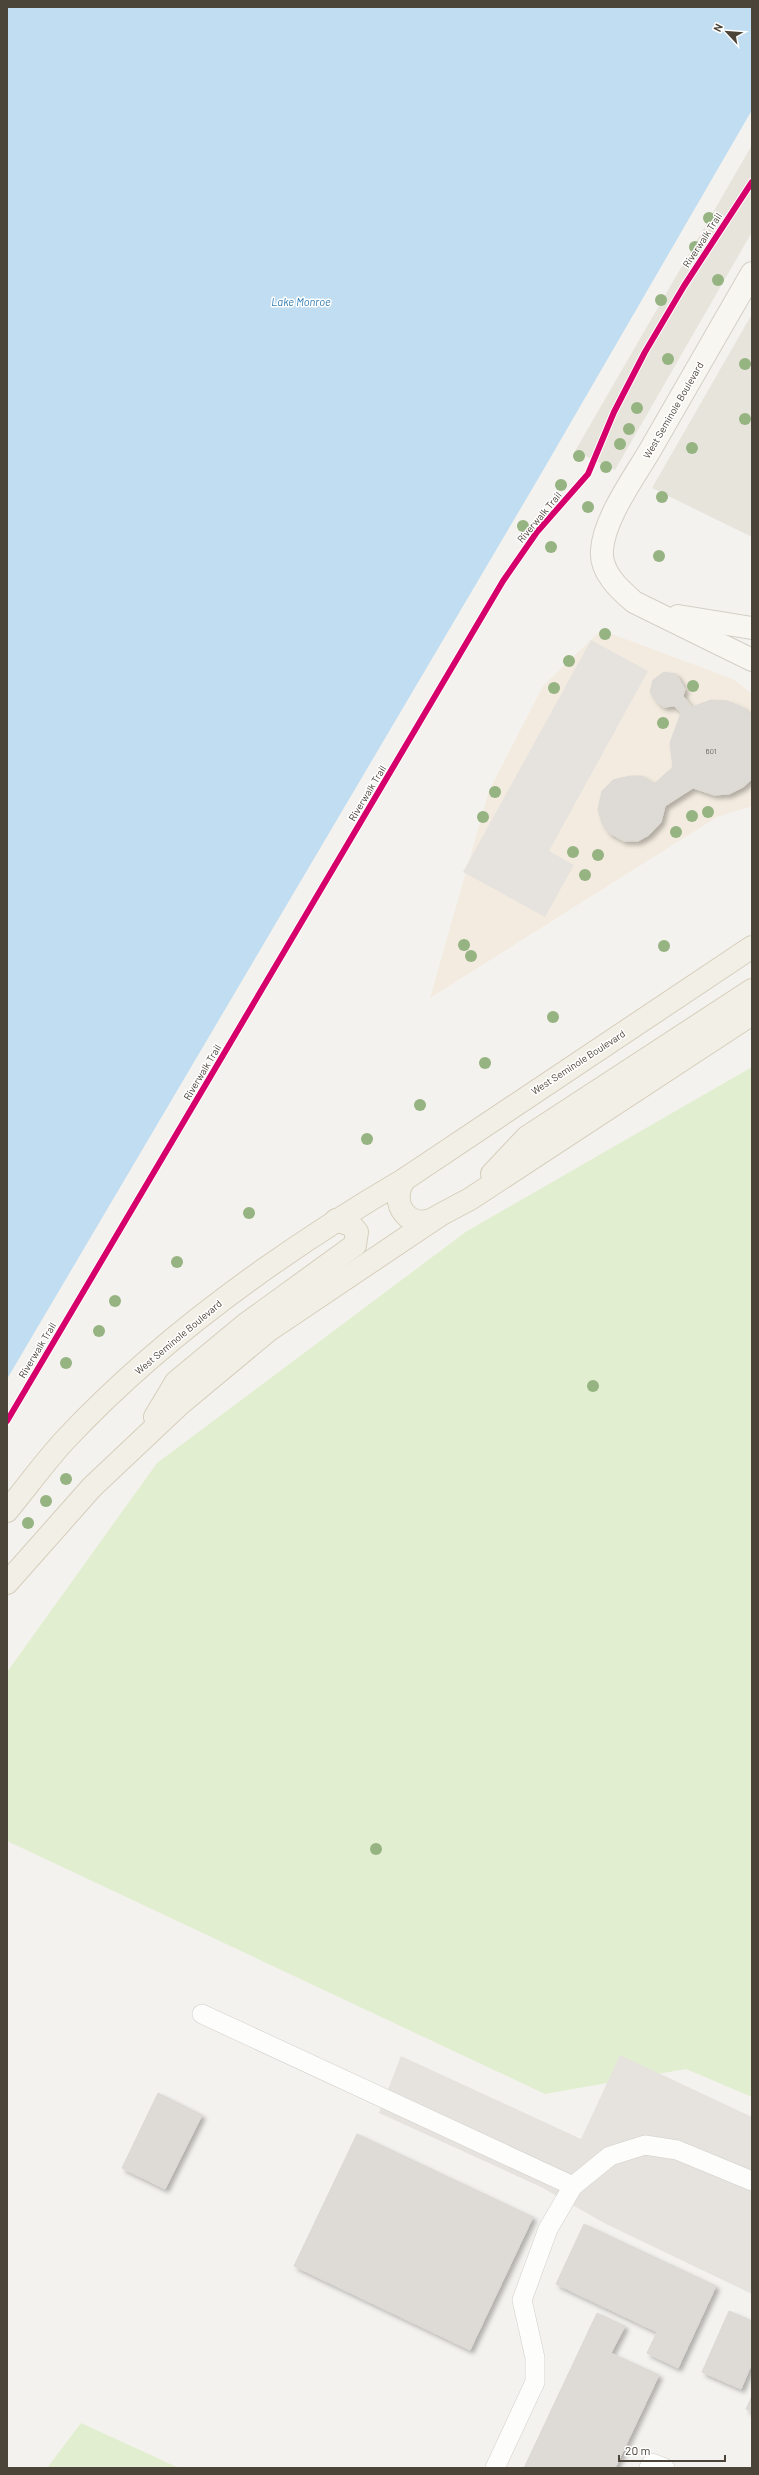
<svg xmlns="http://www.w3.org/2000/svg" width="759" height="2475" font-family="Barlow,sans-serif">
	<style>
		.residential { fill: #e7e4dc }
		.commercial { fill: #f3ebdf }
		.green { fill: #e1eecf }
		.parking { fill: #e6e3df }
		.water { fill: #c0ddf1 }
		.building { fill: #dedbd6; stroke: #dcd9d4; filter: url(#shadow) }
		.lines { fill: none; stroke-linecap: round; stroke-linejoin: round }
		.service-casing { stroke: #d2d0cb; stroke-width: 20 }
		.secondary-casing { stroke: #d3cfc5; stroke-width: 24 }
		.primary-casing { stroke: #d6cebb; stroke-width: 24 }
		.service { stroke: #fdfdfc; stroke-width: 19 }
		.secondary { stroke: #f7f6f1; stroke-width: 22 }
		.primary { stroke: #f2efe6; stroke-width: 22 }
		.cycleway-casing { stroke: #fff; stroke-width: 8 }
		.cycleway { stroke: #d6006c; stroke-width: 6 }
		.tree { fill: #96b382 }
		.labels { text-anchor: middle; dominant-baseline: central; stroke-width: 3; stroke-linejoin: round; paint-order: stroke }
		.number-label { font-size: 8px; fill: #706a61 }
		.street-label { font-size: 10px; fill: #4b4439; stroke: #fff }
		.water-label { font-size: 11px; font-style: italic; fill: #2e7ab2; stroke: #fff }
	</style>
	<defs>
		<filter id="shadow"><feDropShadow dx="3.5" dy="3.5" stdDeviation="2" flood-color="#0004"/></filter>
	</defs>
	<rect width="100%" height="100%" fill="#f4f2ee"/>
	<g class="residential">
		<path d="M752,145V232L615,470L575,451Z"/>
		<path d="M752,314V537L652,488Z"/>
	</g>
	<path class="commercial" d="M601,630L733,679L752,694V806L717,817L430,998L489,791L543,686Z"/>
	<g class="green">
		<path d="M752,1067V2097L686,2069L545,2094L7,1841V1672L157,1463L467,1231Z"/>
		<path d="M81,2423L179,2468H47Z"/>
	</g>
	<g class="parking">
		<path d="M591,640L648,671L549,851L574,865L545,917L463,872Z"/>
		<path d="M620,2055L752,2117V2294L604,2223L541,2187L379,2113L401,2056L581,2139Z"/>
	</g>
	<path class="water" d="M7,7H752V110L538,479L7,1379Z"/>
	<g class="building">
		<path d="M664,672L676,674L685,689L683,696L692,707L711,700L727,701L742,707L752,716V779L743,787L729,794L714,795L693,788L665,806L661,822L649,835L638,841H624L609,833L602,823L598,809L602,791L613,780L630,776H642L654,784L673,767L670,743L681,713L674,706L664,707L658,703L650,692L653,680Z"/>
		<path d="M158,2093L202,2115L165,2189L122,2168Z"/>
		<path d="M357,2134L533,2217L470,2350L294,2266Z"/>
		<path d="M584,2224L716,2286L678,2368L647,2353L657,2332L556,2284Z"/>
		<path d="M729,2311L752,2321V2363L741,2389L702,2372Z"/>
		<path d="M597,2313L625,2326L611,2353L659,2375L615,2468H524Z"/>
		<path d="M752,2396V2412L746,2409Z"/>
	</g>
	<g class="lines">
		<g class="service-casing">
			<g id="service">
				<path d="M202,2014L573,2186"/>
				<path d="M495,2468L535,2382V2358L522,2300L548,2229L573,2186L610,2156L645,2145L677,2150L752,2181"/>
				<path d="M649,2468L652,2463L665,2468"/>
			</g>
		</g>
		<g class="secondary-casing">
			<g id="secondary">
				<path d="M752,273C718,333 683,392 649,452C633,479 604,519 602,550C600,572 619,589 634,602L752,660"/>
				<path d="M678,616L752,628"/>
			</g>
		</g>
		<g class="primary-casing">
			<g id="primary">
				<path d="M492,1174L527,1137L752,990"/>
				<path d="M405,1179C387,1203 410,1233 437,1217"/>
				<path d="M155,1417L176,1382L246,1324L355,1245L357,1232L351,1225L336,1220"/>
				<path d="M7,1511C26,1488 44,1463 64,1441C162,1336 282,1251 405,1179L752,947"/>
				<path d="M7,1583L92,1487L180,1404L269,1330L440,1215L470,1199L752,1014"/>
			</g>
		</g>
		<use href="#service" class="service"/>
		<use href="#secondary" class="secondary"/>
		<use href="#primary" class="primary"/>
		<g class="cycleway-casing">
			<path id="cycleway" d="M7,1421L503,581L537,532L588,474L614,412L645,352L684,286L752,182"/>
		</g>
		<use href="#cycleway" class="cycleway"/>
	</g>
	<g class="tree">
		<circle cx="709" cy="218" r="6"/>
		<circle cx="695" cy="247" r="6"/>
		<circle cx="718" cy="280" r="6"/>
		<circle cx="661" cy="300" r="6"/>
		<circle cx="668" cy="359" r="6"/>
		<circle cx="745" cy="364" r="6"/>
		<circle cx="637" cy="408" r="6"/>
		<circle cx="745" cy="419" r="6"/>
		<circle cx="629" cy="429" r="6"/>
		<circle cx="620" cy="444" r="6"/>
		<circle cx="692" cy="448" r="6"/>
		<circle cx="579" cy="456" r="6"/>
		<circle cx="606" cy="467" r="6"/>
		<circle cx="561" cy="485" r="6"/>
		<circle cx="662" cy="497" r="6"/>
		<circle cx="588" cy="507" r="6"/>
		<circle cx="523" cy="526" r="6"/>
		<circle cx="551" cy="547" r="6"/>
		<circle cx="659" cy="556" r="6"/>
		<circle cx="605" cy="634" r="6"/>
		<circle cx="569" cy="661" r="6"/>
		<circle cx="693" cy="686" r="6"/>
		<circle cx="554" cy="688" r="6"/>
		<circle cx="663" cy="723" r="6"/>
		<circle cx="495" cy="792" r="6"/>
		<circle cx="708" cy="812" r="6"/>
		<circle cx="692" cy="816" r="6"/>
		<circle cx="483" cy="817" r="6"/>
		<circle cx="676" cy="832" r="6"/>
		<circle cx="573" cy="852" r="6"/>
		<circle cx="598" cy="855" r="6"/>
		<circle cx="585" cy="875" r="6"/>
		<circle cx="464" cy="945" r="6"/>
		<circle cx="664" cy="946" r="6"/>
		<circle cx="471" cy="956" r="6"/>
		<circle cx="553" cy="1017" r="6"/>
		<circle cx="485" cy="1063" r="6"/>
		<circle cx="420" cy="1105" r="6"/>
		<circle cx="367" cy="1139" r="6"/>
		<circle cx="249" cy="1213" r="6"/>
		<circle cx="177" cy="1262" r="6"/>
		<circle cx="115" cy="1301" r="6"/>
		<circle cx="99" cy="1331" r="6"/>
		<circle cx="66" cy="1363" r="6"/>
		<circle cx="593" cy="1386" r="6"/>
		<circle cx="66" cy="1479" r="6"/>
		<circle cx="46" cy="1501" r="6"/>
		<circle cx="28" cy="1523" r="6"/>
		<circle cx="376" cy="1849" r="6"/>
	</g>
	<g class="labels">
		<g class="number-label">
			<text x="711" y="751">601</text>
		</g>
		<g class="street-label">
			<text transform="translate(702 240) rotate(-57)">Riverwalk Trail</text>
			<text transform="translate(673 410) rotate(-60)">West Seminole Boulevard</text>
			<text transform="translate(539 517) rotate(-50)">Riverwalk Trail</text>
			<text transform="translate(367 793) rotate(-59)">Riverwalk Trail</text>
			<text transform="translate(578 1062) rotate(-33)">West Seminole Boulevard</text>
			<text transform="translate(202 1072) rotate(-59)">Riverwalk Trail</text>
			<text transform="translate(178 1337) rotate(-40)">West Seminole Boulevard</text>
			<text transform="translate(37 1350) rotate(-59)">Riverwalk Trail</text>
		</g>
		<g class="water-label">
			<text x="301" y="301">Lake Monroe</text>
		</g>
	</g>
	<rect width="759" height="2475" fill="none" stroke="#4b4439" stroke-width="16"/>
	<g transform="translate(727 32) rotate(296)" stroke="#ffffff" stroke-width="3" paint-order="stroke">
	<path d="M0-3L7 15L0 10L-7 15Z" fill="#4b4439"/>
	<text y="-6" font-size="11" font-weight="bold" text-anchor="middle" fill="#4b4439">N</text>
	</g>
	<path d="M619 2455v6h106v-6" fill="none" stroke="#4b4439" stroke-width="2"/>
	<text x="625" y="2455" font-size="12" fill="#4b4439" stroke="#ffffff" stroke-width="3" paint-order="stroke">20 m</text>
</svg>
